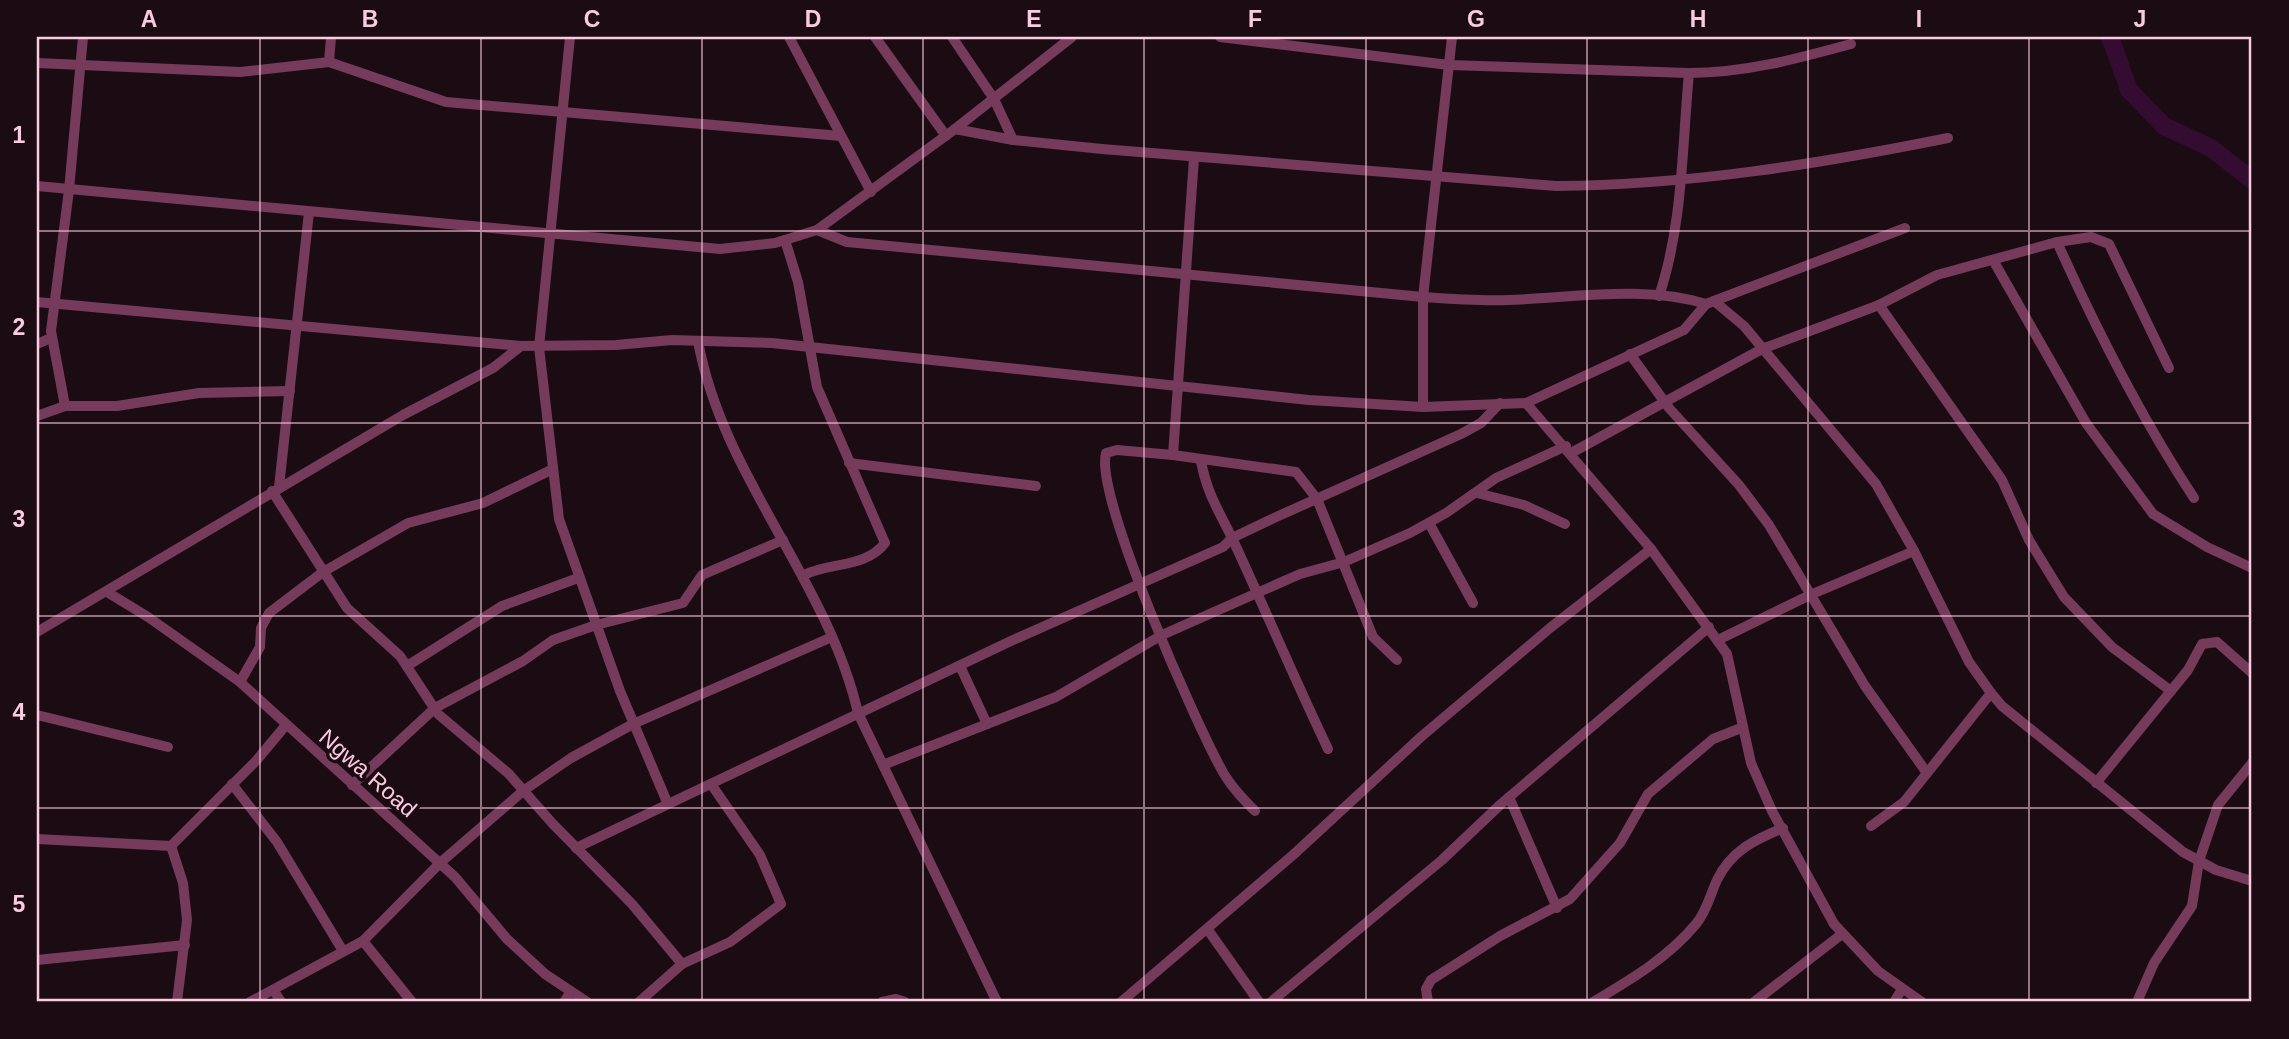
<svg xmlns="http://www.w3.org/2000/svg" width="2289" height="1039" font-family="Helvetica,sans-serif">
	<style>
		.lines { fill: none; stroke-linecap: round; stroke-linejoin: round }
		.river { stroke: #340b31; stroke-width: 18 }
		.minor { stroke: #763a5a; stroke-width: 10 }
		.grid { fill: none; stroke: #fbc9e0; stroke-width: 2; stroke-opacity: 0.55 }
		.labels { text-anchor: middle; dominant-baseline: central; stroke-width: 7; stroke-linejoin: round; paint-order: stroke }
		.street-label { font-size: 23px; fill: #fbc9e0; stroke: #1a0c12 }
		.neatline { fill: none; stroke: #fbc9e0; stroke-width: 2.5 }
		.grid-label { font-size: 23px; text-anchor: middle; font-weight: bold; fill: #fbc9e0 }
	</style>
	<rect width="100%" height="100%" fill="#1a0c12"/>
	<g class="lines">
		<path class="river" d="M2110,37L2129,90L2164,126L2211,148L2252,180"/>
		<g class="minor">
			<path d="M570,37L539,347L559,519L620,691L667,802"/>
			<path d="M789,37L871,192"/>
			<path d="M875,37L946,136"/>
			<path d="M952,37L994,99L1013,140"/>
			<path d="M1220,37L1449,65L1689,73C1745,73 1796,59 1851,44"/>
			<path d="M329,62L331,37"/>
			<path d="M37,63L240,72L329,62L446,102L841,136"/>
			<path d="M955,129L1013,140L1102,149L1556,186C1689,185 1818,164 1948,138"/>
			<path d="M37,186L720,249L775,243L817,230L955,129L1072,37"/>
			<path d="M817,230L847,242L1423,297C1451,299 1480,301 1508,300C1573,298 1643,285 1706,304L1905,228"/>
			<path d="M785,240L798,282L817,387L885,543C866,568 830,562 804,575"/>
			<path d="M2057,242C2097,331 2140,416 2194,498"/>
			<path d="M1993,260L2086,423L2153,514L2207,547L2252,568"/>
			<path d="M1659,296C1683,225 1682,147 1689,73"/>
			<path d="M1714,301L1744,326L1876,484L1914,551L1969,662L1991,693L2002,706L2183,852L2216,870L2252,881"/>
			<path d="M37,302L521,346L616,345L672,340L772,343L1309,400L1423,407L1526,403L1684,330L1706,304"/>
			<path d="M1879,305L2002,480L2029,540L2064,597L2112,647L2171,691"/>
			<path d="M698,341C722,476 827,579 858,713L997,1002"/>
			<path d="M37,344L51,338"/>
			<path d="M1630,354L1669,408L1739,485L1769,525L1865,686L1927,773"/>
			<path d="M1526,403L1651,549L1727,654L1751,763L1772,811L1834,924L1878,971L1922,1002"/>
			<path d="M65,406L51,331L69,190L83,37"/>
			<path d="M1423,407V297L1452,37"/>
			<path d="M37,416L65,406H117L199,393L290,391"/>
			<path d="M1571,453L1762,349L1879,305L1937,275L2057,242L2091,237L2109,244L2169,368"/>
			<path d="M1173,455L1194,158"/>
			<path d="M1201,461C1207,494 1219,511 1233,540C1265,609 1295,680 1328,749"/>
			<path d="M849,463L1036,486"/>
			<path d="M279,487L309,212"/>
			<path d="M272,491L347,608L400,656L438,714L509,774L552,823L632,904L682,964"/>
			<path d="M1477,493L1524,505L1565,524"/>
			<path d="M1429,523L1473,603"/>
			<path d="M107,592L148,617L240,682L455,877L507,939L545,974L587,1002"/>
			<path d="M37,632L403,415L493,368L521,346"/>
			<path d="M1718,640L1810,595L1914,551"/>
			<path d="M407,666L502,606L578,578"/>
			<path d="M960,666L987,724"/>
			<path d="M240,682L260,647L261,628L269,613L323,572L408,523L483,503L553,469"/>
			<path d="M37,715L168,747"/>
			<path d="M883,765L1056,697L1162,635L1300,574L1344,562L1410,533L1446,513L1496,478L1566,446"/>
			<path d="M2096,783L2188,670L2202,644L2217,642L2252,673"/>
			<path d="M232,784L277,842L343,951"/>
			<path d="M352,785L435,708L523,661L553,640L596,625L683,603L702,575L783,540"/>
			<path d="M1509,797L1557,908"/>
			<path d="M1255,811C1244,800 1233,789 1224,774C1198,729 1094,496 1106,453L1117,450L1173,455L1296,472L1317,499L1373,637L1397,660"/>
			<path d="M1871,826L1904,802L1991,693"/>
			<path d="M37,839L171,846L256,761L286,725"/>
			<path d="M171,846L183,883L187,920L177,1002"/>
			<path d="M576,848L1013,640L1223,547L1232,538L1274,518L1461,434L1481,423L1500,403"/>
			<path d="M1208,930L1259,1002"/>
			<path d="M363,941L412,1002"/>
			<path d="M37,960L185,945"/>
			<path d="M274,991L281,1002"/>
			<path d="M250,1002L363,941L440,863L523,791L571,758L633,724L832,637"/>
			<path d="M564,1002L570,993"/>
			<path d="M639,1002L682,964L730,942L781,904L760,855L711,784"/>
			<path d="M882,1002L896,999L905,1002"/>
			<path d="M1121,1002L1293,855L1422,736L1550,628L1651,549"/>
			<path d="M1271,1002L1442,860L1501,804L1709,627"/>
			<path d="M1428,1002L1426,989L1431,980L1500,936L1570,899L1620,843L1648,794L1713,739L1741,728"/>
			<path d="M1593,1002C1630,980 1669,957 1696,924C1707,911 1710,895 1717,880C1731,851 1754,840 1783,828"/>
			<path d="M1754,1002L1842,934"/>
			<path d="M1894,1002L1902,989"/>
			<path d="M2137,1002L2154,963L2192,906L2199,861L2218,805L2252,763"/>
		</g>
	</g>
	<path class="grid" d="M260,37V1002M481,37V1002M702,37V1002M923,37V1002M1144,37V1002M1366,37V1002M1587,37V1002M1808,37V1002M2029,37V1002M37,231H2252M37,423H2252M37,616H2252M37,808H2252"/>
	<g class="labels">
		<g class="street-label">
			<text transform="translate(368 773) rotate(41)">Ngwa Road</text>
		</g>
	</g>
	<rect width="2289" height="1039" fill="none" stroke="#1a0c12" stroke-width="77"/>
	<rect x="38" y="38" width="2212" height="962" class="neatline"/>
	<g class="grid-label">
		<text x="149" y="27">A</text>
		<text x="370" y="27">B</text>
		<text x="592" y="27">C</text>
		<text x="813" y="27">D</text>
		<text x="1034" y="27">E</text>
		<text x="1255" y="27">F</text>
		<text x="1476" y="27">G</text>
		<text x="1698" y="27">H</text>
		<text x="1919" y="27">I</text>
		<text x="2140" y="27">J</text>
		<text x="19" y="143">1</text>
		<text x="19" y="335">2</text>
		<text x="19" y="527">3</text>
		<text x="19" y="720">4</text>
		<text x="19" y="912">5</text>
	</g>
</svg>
